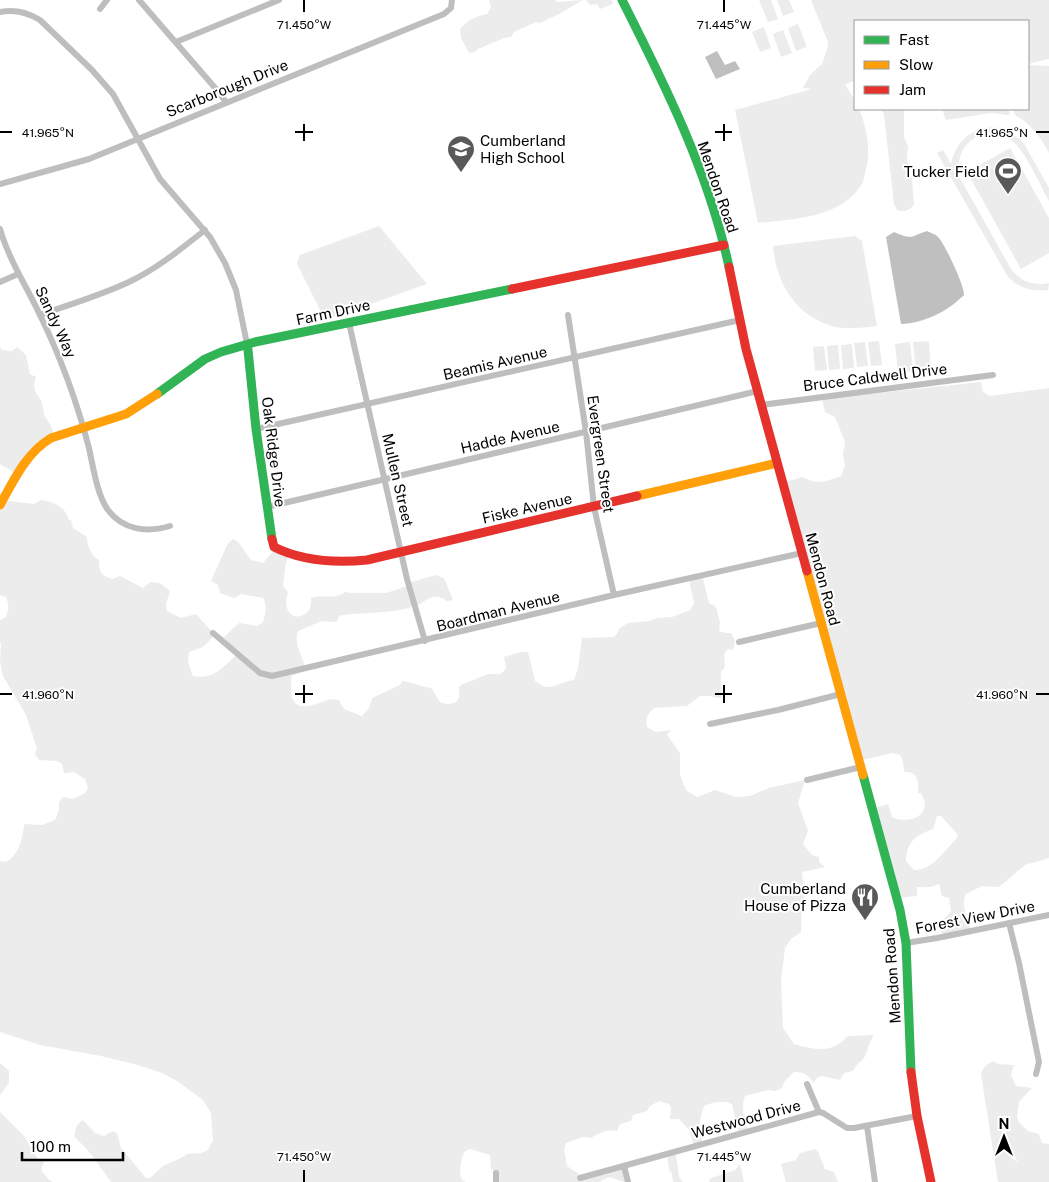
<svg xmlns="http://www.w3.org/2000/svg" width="1049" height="1182" font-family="'Public Sans',sans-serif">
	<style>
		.green { fill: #ececec; fill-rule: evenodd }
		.water { fill: #bfbfbf }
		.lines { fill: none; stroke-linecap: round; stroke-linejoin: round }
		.street { stroke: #bebebe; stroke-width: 6 }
		.fast { stroke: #30b455; stroke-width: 9 }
		.slow { stroke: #ff9f0a; stroke-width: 9 }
		.jam { stroke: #e5322d; stroke-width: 9 }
		.ticks { fill: none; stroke: #000; stroke-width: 2 }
		.labels { text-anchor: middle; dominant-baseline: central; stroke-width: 4; stroke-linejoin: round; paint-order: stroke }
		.street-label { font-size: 15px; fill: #000; stroke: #fff }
		.poi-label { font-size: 15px; fill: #000; stroke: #fff; text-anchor: end }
		.ticks-label { font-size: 12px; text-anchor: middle; fill: #000; stroke: #fff; stroke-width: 4; stroke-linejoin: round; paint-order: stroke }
	</style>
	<rect width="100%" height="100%" fill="#fff"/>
	<g class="green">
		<path d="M489,0H555L557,2L583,0L559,14L540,23L536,22L514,32L511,37L504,38L478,49L475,52L469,53L461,38L460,29C468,20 476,16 487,14L491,7Z"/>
		<path d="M586,0H611L613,4L600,9L597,4L590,5Z"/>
		<path d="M759,0H771L778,19L768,22Z"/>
		<path d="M777,0H789L794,12L783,16Z"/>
		<path d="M811,0H1049V59L1028,64V21H855V81L845,84L855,101V109H859C867,128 871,149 866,169C864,175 864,183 860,187C837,219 792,219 758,223L735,110L812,89L803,88L810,75L822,64L828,46V42Z"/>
		<path d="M798,24L807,47L796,51L788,28Z"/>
		<path d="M764,27L771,48L760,52L752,32Z"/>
		<path d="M783,30L792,53L781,57L773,34Z"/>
		<path d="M1028,65L1049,66V153C1045,143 1027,119 1017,117L1012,109H1028Z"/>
		<path d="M880,109H904V137L908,147L907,160L912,179L914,204C912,210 902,213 897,210L894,204L884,114Z"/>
		<path d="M942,109H1009L1010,114L1008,115L991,113L946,120Z"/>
		<path d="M996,127L1008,131L1023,142L1049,188V201C1040,185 1025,150 1012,141C984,120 951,146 960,178L1011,269C1021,282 1034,286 1049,283L1048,290C1032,292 1019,288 1008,277L937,153L943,150L951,164C956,141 972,127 996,127Z"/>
		<path d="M1010,148L1049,218V253L1021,269L967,172Z"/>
		<path d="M379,226L427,284L325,320L297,264L300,255Z"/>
		<path d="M855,236L862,241L877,326C866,327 854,329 842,328C800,322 776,286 773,246Z"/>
		<path d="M879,341L882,365L871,366L868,342Z"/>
		<path d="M929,341L931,370L916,371L913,342Z"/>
		<path d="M865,342L868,366L857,367L854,343Z"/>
		<path d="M910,342L913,371L898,373L895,344Z"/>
		<path d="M852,344L854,368L843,369L841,345Z"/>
		<path d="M838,345L840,369L829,370L827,346Z"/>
		<path d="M824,346L827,370L815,371L813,347Z"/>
		<path d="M0,347L2,350L12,351L17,347L26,355L30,374L36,377L34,384L35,391L42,402L44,415L51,426L55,438L42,445L17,474L0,464Z"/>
		<path d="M981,382L983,392L990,396L1049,388V858L1025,865L999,887L982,886L966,894C960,907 969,920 972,934L943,940L940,924L951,911L949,898L942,896L939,884L931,887H917V896L898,898L872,809L888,804L892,817C900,822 920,821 924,809C926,803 924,799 921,793H918C919,781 918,771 904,772L903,761L900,755L892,753L858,761L783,483L802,477C819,485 824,482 841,476L845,466L843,454L845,442L835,417L825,412L822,399ZM937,816H941L958,835L956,839C945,850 932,871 914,870L906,861C907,841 915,836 933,829Z"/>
		<path d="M0,500L34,504L41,500C53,502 65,506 69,520H71L73,528L87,537C87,545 91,556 99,560C99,572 101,576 113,579L120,576L143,588L150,582L160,583L170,591L166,604L167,611L181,618L196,614L215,635L203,647L189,652L188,662L193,676C213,680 223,668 236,655L222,639L239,623L257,626L263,622C265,614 268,607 263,598L241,594L234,598L220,593L218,585L211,581L228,543L233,539L238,542L251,560L263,563L274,550L288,555L285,569L283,586L288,592C287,597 285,603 287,608C292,624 314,616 311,598C323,593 335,601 345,592L351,593H386L407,586L408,583L436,575L444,578L453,600L447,601C431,590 427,603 412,607C390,614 366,612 343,615L339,616L337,621L331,622L322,621L298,631C293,643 303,657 306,670L291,676C292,682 290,691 292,697C296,713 317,704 327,700C331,699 335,699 339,700L344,709L362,716L369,708L372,698L400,685L402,681C412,682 421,687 431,688C434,691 437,699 440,702C442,703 446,704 448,704C460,704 460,696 459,687L461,685L488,674H500L504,671L506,667L504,657L521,652H528L535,681C552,694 556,682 574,680L578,668L582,638L613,637L616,635L620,628L628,623L650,621L657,618L672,617L690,610L694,603L689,580L703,578L709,603L716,607L720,623L719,631L725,633H731L735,641L733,650L728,649L724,654L725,667L721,672C720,682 722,689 721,698L709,696H700L687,706L654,708C648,714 645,718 647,727L656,732L671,730L667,735L680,753V775L686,790L697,797L715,790L736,797L750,796L769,788L805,780L798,803L808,831L803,844L812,855L819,857V862L825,867L802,872L805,902L802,903L801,932L791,939L785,948L781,981L783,1028L794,1044C816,1050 831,1054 848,1036L874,1035C869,1042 868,1051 864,1058C860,1063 856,1064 853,1071L844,1073L840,1080L821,1076L817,1078L813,1083C809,1075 804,1072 794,1072L784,1082L782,1088L775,1091L768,1090L745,1096C740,1107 745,1120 748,1132L739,1134L732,1104C723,1100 713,1102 704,1106C701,1114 699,1124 700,1132C701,1137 703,1139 702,1145L694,1147L689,1130L679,1119H670L671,1108L669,1104L659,1101L650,1106L647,1111L633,1115L631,1121L620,1124L617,1131C607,1129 599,1133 591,1138L583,1137L566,1143L564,1149L567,1166L583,1177L622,1167L627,1182C615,1182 613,1172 600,1182H495L496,1174L491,1168L490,1155L470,1149L464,1152C461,1162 458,1171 462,1180L466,1182H111L91,1154L74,1136L77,1125L83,1120L95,1133L104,1136L113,1131L117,1133L121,1148L146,1178H150L163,1166L183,1157L187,1154L201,1153L208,1150L213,1140L211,1113L203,1100L177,1081L162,1073L138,1065L101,1056L40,1045L0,1032V861L6,862C19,855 23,838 24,824L42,825L55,820L59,810V802L63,797L72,799L84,794L88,788L85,779L74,772L64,773L62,764L57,761L39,760L35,754L37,748L26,715L3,676L0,662L1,644L0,641V620L6,617C9,610 9,604 6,597L0,595Z"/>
		<path d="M994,1061L998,1064L1014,1065L1011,1075L1016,1086L1032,1088L1019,1102L1017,1117L1019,1122L1028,1131L1039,1134L1042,1143L1049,1144V1182H998L981,1074C983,1067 987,1064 994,1061Z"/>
		<path d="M0,1063L9,1071V1083L0,1095Z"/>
		<path d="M0,1112L23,1135L38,1159L44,1162L41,1170L49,1180L53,1182H0Z"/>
		<path d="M815,1149L818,1152L825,1169L834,1172L838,1182H786L781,1164L796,1160L800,1153Z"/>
		<path d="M672,1153L676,1155L679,1177L683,1182H673L672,1173L669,1170L667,1155Z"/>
		<path d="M740,1164L744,1182H709L711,1178L735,1170Z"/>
	</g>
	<g class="water">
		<path d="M717,51L725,65L735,61L740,69L716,79L705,57Z"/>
		<path d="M927,231C930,233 936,234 938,237C945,244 965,287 964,295C947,312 924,323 901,324L886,237L894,232C913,240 909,237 927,231Z"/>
	</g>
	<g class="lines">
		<g class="street">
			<path d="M139,0L216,89L226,102"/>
			<path d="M100,9L107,0"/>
			<path d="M0,12C15,9 27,12 40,20L92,70L113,94L160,179L210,237L225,263L236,290L247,344"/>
			<path d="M176,42L279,0"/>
			<path d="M0,184L89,159L444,14L451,8L452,0"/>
			<path d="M0,229C9,260 27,287 40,315C61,358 77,402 89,448C93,466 97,495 108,510C123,530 147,533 170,526"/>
			<path d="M0,282L18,274"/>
			<path d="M40,315C71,304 102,295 131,281C158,268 182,248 205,230"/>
			<path d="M568,315L586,432L594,507L614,595"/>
			<path d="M349,323L407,579L425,641"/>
			<path d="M761,405L993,375"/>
			<path d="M256,429L740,320"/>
			<path d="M267,507L758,391"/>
			<path d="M213,633L260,673L272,676L614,595L802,553"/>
			<path d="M739,642L821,623"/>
			<path d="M710,724L778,710L841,694"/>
			<path d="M807,780L861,767"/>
			<path d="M1009,923L1019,963L1039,1062L1036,1074"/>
			<path d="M906,943L937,938L1049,915"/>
			<path d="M807,1084L819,1112"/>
			<path d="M867,1126L875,1182"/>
			<path d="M624,1166L628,1182"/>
			<path d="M580,1178L819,1112L823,1113L847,1128H854L917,1116"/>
			<path d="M496,1182V1173"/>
		</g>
		<g class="fast">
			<path d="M622,0C665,85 709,173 729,267"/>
			<path d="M248,350L256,429L272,539"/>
			<path d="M157,394L205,359L221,352L255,342L512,289"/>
			<path d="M863,775L900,910L906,943L911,1072"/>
		</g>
		<g class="slow">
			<path d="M637,496L777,463"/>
			<path d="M0,505C14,480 26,453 51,438L126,414L157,394"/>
			<path d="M807,571L863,775"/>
		</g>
		<g class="jam">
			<path d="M729,267L746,349L807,571"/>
			<path d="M512,289L724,245"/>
			<path d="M272,539L274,547C302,561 336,563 367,560L637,496"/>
			<path d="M911,1072L917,1116L931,1182"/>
		</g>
	</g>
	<path class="ticks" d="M304,0V12M724,0V12M304,124V141M724,124V141M0,132H12M295,132H313M715,132H732M1036,132H1049M304,685V703M724,685V703M0,694H12M295,694H313M715,694H732M1036,694H1049M304,1170V1182M724,1170V1182"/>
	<defs>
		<g id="school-pin" transform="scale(1.4375)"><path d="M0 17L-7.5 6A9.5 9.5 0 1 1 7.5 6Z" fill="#595959" stroke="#fff"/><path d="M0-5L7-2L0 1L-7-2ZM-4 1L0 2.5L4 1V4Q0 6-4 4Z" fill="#fff"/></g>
		<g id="stadium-pin" transform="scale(1.4375)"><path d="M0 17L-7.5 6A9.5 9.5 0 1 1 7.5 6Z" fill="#595959" stroke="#fff"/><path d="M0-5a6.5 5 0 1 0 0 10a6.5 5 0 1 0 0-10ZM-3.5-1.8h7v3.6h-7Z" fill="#fff"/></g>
		<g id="restaurant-pin" transform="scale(1.4375)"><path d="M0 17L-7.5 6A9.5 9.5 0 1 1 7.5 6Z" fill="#595959" stroke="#fff"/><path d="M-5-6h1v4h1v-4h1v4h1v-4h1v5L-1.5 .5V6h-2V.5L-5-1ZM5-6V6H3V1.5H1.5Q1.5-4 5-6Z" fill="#fff"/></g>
	</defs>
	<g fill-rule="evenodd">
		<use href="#school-pin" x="461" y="149"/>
		<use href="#stadium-pin" x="1008" y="171"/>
		<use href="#restaurant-pin" x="865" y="897"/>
	</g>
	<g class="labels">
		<g class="street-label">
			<text transform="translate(227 88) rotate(-22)">Scarborough Drive</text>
			<text transform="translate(718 187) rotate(71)">Mendon Road</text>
			<text transform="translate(333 312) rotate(-12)">Farm Drive</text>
			<text transform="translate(56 322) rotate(65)">Sandy Way</text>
			<text transform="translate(495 363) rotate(-13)">Beamis Avenue</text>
			<text transform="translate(875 377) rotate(-7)">Bruce Caldwell Drive</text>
			<text transform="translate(510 437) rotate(-13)">Hadde Avenue</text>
			<text transform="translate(274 452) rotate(83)">Oak Ridge Drive</text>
			<text transform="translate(601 454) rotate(82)">Evergreen Street</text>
			<text transform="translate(398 480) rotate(77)">Mullen Street</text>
			<text transform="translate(527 508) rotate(-13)">Fiske Avenue</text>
			<text transform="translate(823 579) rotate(75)">Mendon Road</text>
			<text transform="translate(498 611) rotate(-14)">Boardman Avenue</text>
			<text transform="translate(975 917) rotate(-11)">Forest View Drive</text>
			<text transform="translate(892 976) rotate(-94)">Mendon Road</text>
			<text transform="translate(746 1119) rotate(-15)">Westwood Drive</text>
		</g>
		<g class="poi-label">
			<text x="480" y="140" text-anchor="start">Cumberland<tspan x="480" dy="17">High School</tspan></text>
			<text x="989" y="171">Tucker Field</text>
			<text x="846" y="888">Cumberland<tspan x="846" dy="17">House of Pizza</tspan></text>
		</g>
	</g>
	<g class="ticks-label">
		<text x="304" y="29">71.450°W</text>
		<text x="724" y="29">71.445°W</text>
		<text x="48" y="137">41.965°N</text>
		<text x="1002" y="137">41.965°N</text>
		<text x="48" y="699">41.960°N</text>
		<text x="1002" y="699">41.960°N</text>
		<text x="304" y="1161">71.450°W</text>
		<text x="724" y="1161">71.445°W</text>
	</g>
	<rect x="854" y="20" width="175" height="90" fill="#ffffff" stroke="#999999"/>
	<rect x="864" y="36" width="25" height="8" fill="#30b455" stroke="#999999"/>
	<text x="899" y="45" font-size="15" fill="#000000">Fast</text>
	<rect x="864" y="61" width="25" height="8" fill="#ff9f0a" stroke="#999999"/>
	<text x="899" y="70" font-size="15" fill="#000000">Slow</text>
	<rect x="864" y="86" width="25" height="8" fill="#e5322d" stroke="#999999"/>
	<text x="899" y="95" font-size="15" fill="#000000">Jam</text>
	<g transform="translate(1004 1137)" stroke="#ffffff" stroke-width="4" paint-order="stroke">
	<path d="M0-4L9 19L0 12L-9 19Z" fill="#000000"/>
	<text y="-8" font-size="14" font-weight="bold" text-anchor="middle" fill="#000000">N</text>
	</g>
	<path d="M22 1152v8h101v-8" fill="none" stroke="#000000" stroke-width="2.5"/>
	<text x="30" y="1152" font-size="15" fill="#000000" stroke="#ffffff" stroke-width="4" paint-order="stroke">100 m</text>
</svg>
